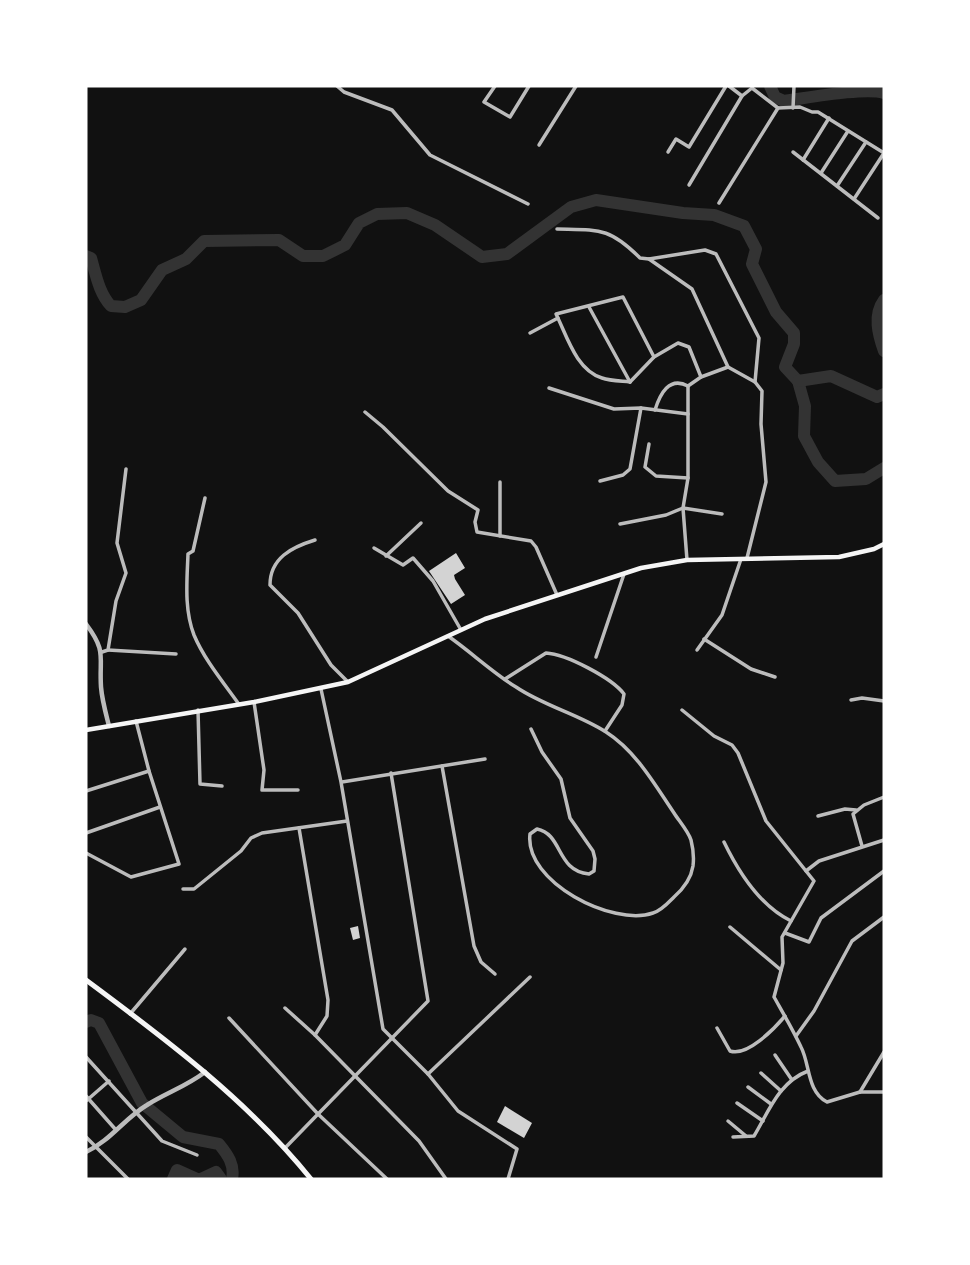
<svg xmlns="http://www.w3.org/2000/svg" width="970" height="1265" font-family="Manrope,sans-serif">
	<style>
		.lines { fill: none; stroke-linecap: round; stroke-linejoin: round }
		.river { stroke: #333; stroke-width: 12 }
		.building { fill: #d3d3d3 }
		.minor { stroke: #bcbcbc; stroke-width: 3.5 }
		.tertiary { stroke: #bcbcbc; stroke-width: 4.5 }
		.secondary { stroke: #f5f5f5; stroke-width: 4.5 }
		.primary { stroke: #f5f5f5; stroke-width: 5 }
	</style>
	<rect width="100%" height="100%" fill="#111"/>
	<g class="lines">
		<g class="river">
			<path d="M770,86L775,97L784,101C807,98 865,87 884,93"/>
			<path d="M86,256L91,258C96,275 99,293 111,306L125,307L141,300L162,270L186,259L204,241L279,240L303,256H323L345,245L359,223L377,214L407,213L435,225L482,257L507,254L571,207L596,200L683,213L714,215L744,226L756,249L752,264L776,312L794,333V344L785,367L798,381L805,406L804,436L818,462L835,481L866,479L884,468"/>
			<path d="M884,300C873,315 878,334 884,351"/>
			<path d="M798,381L831,376L877,397L884,394"/>
			<path d="M86,1022L91,1020L99,1023L142,1103L183,1137L219,1144C228,1155 235,1165 232,1179"/>
			<path d="M173,1179L177,1170L197,1179"/>
			<path d="M201,1179L216,1172L221,1179"/>
		</g>
	</g>
	<g class="building">
		<path d="M456,553L465,568L454,575L455,579L465,595L451,604L429,571Z"/>
		<path d="M358,926L360,938L353,940L350,928Z"/>
		<path d="M505,1106L532,1123L524,1138L497,1122Z"/>
	</g>
	<g class="lines">
		<g class="minor">
			<path d="M337,86L344,92L392,110L430,155L528,204"/>
			<path d="M495,86L484,102L510,117L529,86"/>
			<path d="M729,86L742,96L752,88L778,108L800,107L812,112H818L884,153L854,199"/>
			<path d="M793,108L794,86"/>
			<path d="M539,145L576,86"/>
			<path d="M668,152L676,139L689,147L726,86"/>
			<path d="M793,152L878,218"/>
			<path d="M803,160L829,118"/>
			<path d="M821,173L848,131"/>
			<path d="M689,185L742,96"/>
			<path d="M837,186L866,142"/>
			<path d="M719,203L778,108"/>
			<path d="M557,229C599,230 609,227 640,258L649,259L692,289L728,367L755,382L762,391L761,424L766,482L747,558"/>
			<path d="M649,259L705,250L716,254L759,338L755,382"/>
			<path d="M589,307L630,382"/>
			<path d="M530,333L558,318"/>
			<path d="M630,382C621,381 610,381 602,378C576,370 567,336 556,314L623,297L654,357"/>
			<path d="M630,382L654,357L678,343L689,347L701,377"/>
			<path d="M688,386L701,377L728,367"/>
			<path d="M549,388L614,409L641,408L688,414"/>
			<path d="M655,410C660,394 669,376 688,386"/>
			<path d="M365,412L383,427L448,491L478,510L475,522L477,532L531,541L536,547L557,595"/>
			<path d="M649,444L645,467L656,476L688,478"/>
			<path d="M600,481L623,475L630,469L641,408"/>
			<path d="M500,482V536"/>
			<path d="M205,498L193,551L188,554C187,581 184,609 194,635C204,659 223,682 238,703"/>
			<path d="M620,524L666,515L683,508L722,514"/>
			<path d="M315,540C292,547 270,558 270,585L298,613L331,665L348,682"/>
			<path d="M374,548L403,565L413,558L433,581L461,630"/>
			<path d="M386,556L421,523"/>
			<path d="M687,560L683,508L688,478V386"/>
			<path d="M448,636C471,652 493,673 516,687C544,706 578,714 606,732C636,751 655,785 674,813C679,821 688,831 691,840C693,848 694,858 693,866C691,879 683,889 674,897C668,903 661,911 653,913C613,927 524,882 530,834L537,829C563,834 556,871 589,874L594,871L595,859L593,851L570,818L561,779L542,752L531,729"/>
			<path d="M704,639L751,669L775,677"/>
			<path d="M108,650L176,654"/>
			<path d="M697,650L722,615L741,559"/>
			<path d="M102,652L108,650L116,601L126,573L117,543L126,469"/>
			<path d="M596,657L624,574"/>
			<path d="M505,679L546,653C566,654 612,678 624,694L622,705L605,731"/>
			<path d="M321,689L341,782L383,1029L428,1074L458,1111L517,1149L508,1179"/>
			<path d="M851,700L862,698L884,701"/>
			<path d="M254,702L264,770L262,790H298"/>
			<path d="M198,710L200,784L222,786"/>
			<path d="M682,710L714,736L732,745L738,753L766,821L814,881L782,937L783,963L774,997C783,1013 793,1030 801,1047C810,1064 807,1092 827,1102L860,1092H884"/>
			<path d="M442,766L474,946L481,962L495,974"/>
			<path d="M342,782L485,759"/>
			<path d="M86,791L149,771"/>
			<path d="M818,816L845,809L856,810"/>
			<path d="M299,828L328,1000L327,1016L315,1035"/>
			<path d="M86,833L160,807"/>
			<path d="M724,842C739,873 760,906 791,921"/>
			<path d="M862,846L853,814L864,805L884,797"/>
			<path d="M86,853L131,877L179,864L149,771L136,721"/>
			<path d="M806,871L819,861L884,840"/>
			<path d="M183,889H194L241,851L251,838L262,833L347,821"/>
			<path d="M730,927L781,970"/>
			<path d="M785,933L809,942L821,918L884,871"/>
			<path d="M285,1008L315,1035L419,1141L446,1179"/>
			<path d="M130,1014L185,949"/>
			<path d="M229,1018L318,1114L387,1179"/>
			<path d="M717,1028L730,1051C747,1057 774,1029 785,1016"/>
			<path d="M796,1036L814,1011L852,941L884,917"/>
			<path d="M775,1055L792,1080"/>
			<path d="M86,1057L162,1141L197,1155"/>
			<path d="M761,1073L781,1091"/>
			<path d="M428,1074L530,977"/>
			<path d="M748,1087L771,1104"/>
			<path d="M860,1092L884,1052"/>
			<path d="M86,1096L116,1130"/>
			<path d="M86,1101L109,1081"/>
			<path d="M737,1103L763,1121"/>
			<path d="M728,1121L746,1136"/>
			<path d="M86,1137L128,1179"/>
			<path d="M733,1137L754,1136C769,1111 779,1082 808,1071"/>
			<path d="M285,1148L428,1001L391,773"/>
		</g>
		<g class="tertiary">
			<path d="M86,624C107,652 99,656 101,687C102,700 106,714 109,726"/>
			<path d="M86,1152C110,1141 125,1118 147,1105C166,1093 187,1086 205,1072"/>
		</g>
		<path class="secondary" d="M86,730L254,702L348,682L485,619L641,568L687,560L839,557L874,549L884,544"/>
		<path class="primary" d="M86,980C167,1040 248,1101 311,1179"/>
	</g>
	<rect width="970" height="1265" fill="none" stroke="#ffffff" stroke-width="175"/>
</svg>
